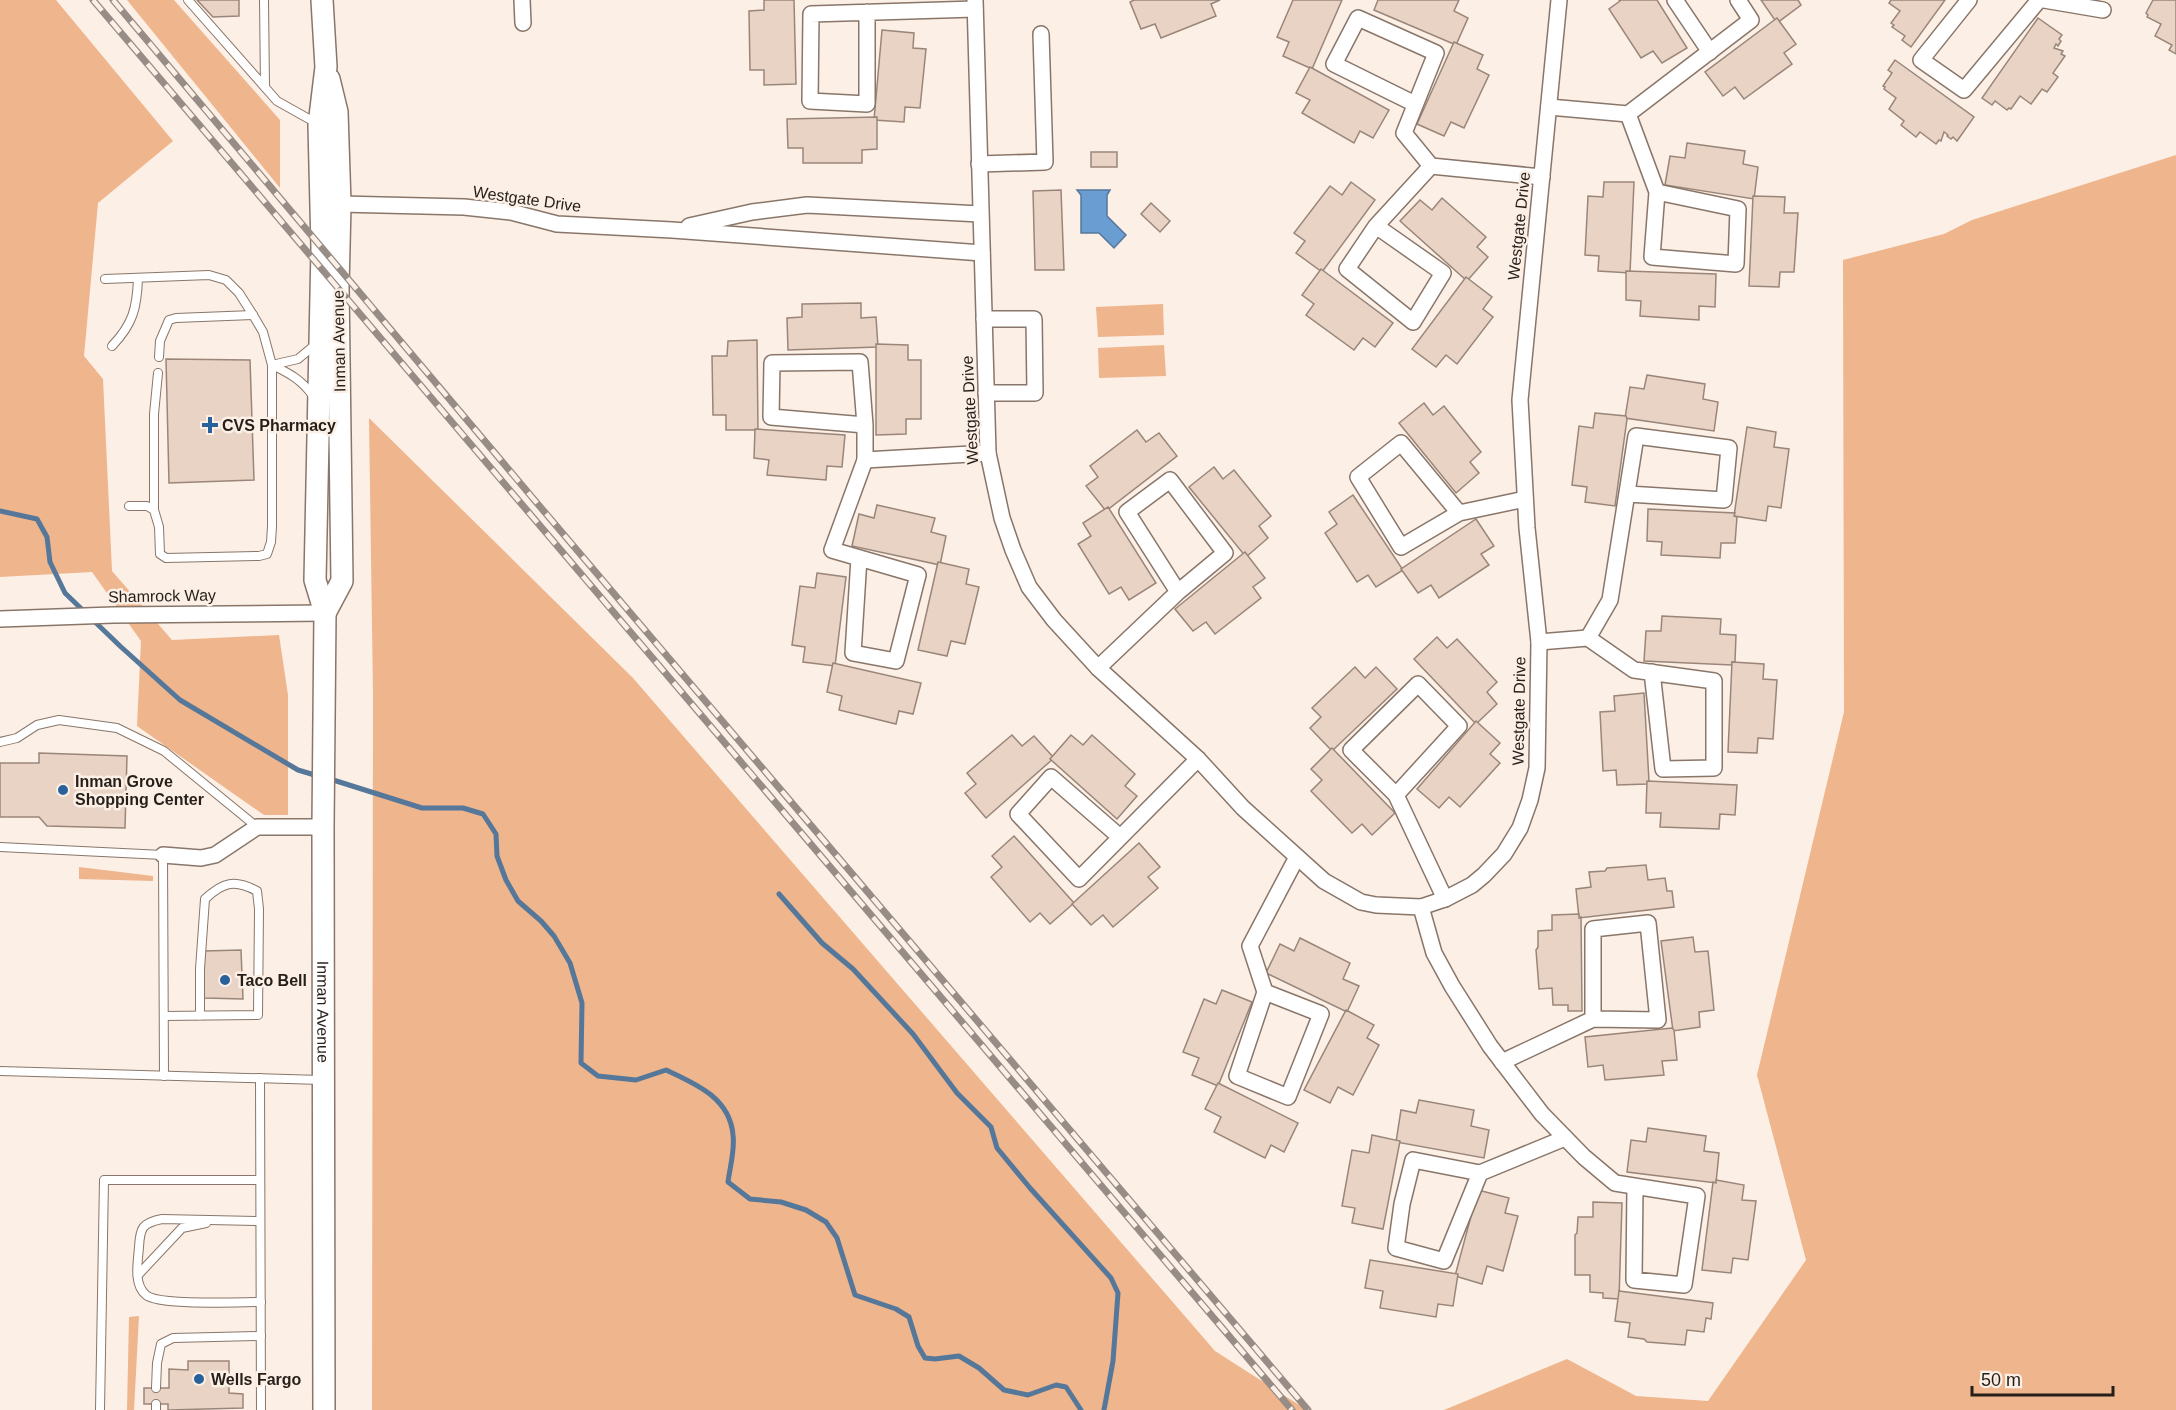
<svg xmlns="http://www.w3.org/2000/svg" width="2176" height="1410" font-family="Helvetica,sans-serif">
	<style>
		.green { fill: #efb58c }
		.water { fill: #6a9dd2; stroke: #55779a; stroke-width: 1.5 }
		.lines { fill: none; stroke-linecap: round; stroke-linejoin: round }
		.stream { stroke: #55779a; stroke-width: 5 }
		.building { fill: #e8d3c5; stroke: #9a8679; stroke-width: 1.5 }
		.lane-casing { stroke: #897669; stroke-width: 10 }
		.street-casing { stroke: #897669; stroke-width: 18 }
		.secondary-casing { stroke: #897669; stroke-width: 24 }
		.lane { stroke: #fff; stroke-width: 8 }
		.street { stroke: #fff; stroke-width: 15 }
		.secondary { stroke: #fff; stroke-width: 21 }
		.rail-casing { stroke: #978d86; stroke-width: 7 }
		.rail { stroke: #fcefe6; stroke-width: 4.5; stroke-dasharray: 14; stroke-linecap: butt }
		.poi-dot { fill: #29629a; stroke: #fcefe6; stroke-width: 2 }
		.labels { text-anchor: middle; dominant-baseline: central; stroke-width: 5; stroke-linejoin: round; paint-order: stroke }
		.street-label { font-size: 16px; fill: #251e19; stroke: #fcefe6 }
		.poi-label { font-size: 16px; font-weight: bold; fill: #251e19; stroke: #fcefe6; text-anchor: start }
	</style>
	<rect width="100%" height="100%" fill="#fcefe6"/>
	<g class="green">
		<path d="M0,0H56L173,141L98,203L84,356L103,379L112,571L172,640L279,635L288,695V815H264L137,726L141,641L92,572L0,577Z"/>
		<path d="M127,0H174L280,120V188Z"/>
		<path d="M2176,155V1410H1444L1567,1359L1636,1396L1708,1401L1806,1260L1757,1075L1844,712L1843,260L1944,234L1972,220Z"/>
		<path d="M1163,304L1164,335L1098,337L1096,307Z"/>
		<path d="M1164,345L1166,376L1099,378L1098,348Z"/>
		<path d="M369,418L633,678L1215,1351L1307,1410H372L373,695Z"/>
		<path d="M79,867L153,876V881L79,879Z"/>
		<path d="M139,1316L134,1410H127L129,1317Z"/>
	</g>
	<path class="water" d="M1077,190H1110L1107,195V216L1126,235L1114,248L1099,233H1081V195Z"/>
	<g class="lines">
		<g class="stream">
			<path d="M0,511L37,519L47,537L50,562L65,593L120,646L180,700L298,770L318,776"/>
			<path d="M330,779L422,808H463L483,814L496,834L497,856L506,880L518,901L541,921L554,936L570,963L582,1003L581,1063L598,1076L636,1080L666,1070C696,1084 730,1098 733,1135C735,1150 730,1167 728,1182L750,1199L781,1202L806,1210L826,1222L837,1238L855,1295L896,1309L909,1317L918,1346L925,1358L935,1359L959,1356L979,1368L1004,1390L1028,1395L1056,1385L1066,1387L1081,1410"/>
			<path d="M779,894L822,943L853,969L913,1034L957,1093L991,1127L997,1148L1030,1188L1111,1278L1118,1293L1113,1361L1104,1410"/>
		</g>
	</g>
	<g class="building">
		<path d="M197,0H239V16L213,17Z"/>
		<path d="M764,0H794L796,84L764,85V70H750L749,11L764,10Z"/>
		<path d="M1134,0H1220L1211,4L1216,16L1161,38L1155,24L1141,29L1130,2Z"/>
		<path d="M1293,0H1342L1312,69L1283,56L1289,42L1277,37Z"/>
		<path d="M1378,0H1459L1454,11L1468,18L1456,45L1374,10Z"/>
		<path d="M1619,0H1657L1687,48L1662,63L1653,51L1641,58L1609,9L1620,1Z"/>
		<path d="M1761,0H1798L1801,5L1777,23Z"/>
		<path d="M1891,0H1945L1911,47L1902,40L1905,36L1892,27L1894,25L1891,23L1900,11L1889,3Z"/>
		<path d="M2153,0H2176V54L2169,50L2172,45L2155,36L2161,24L2147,17L2148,15L2146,13Z"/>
		<path d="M1777,18L1796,44L1784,53L1792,64L1744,99L1735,87L1723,96L1705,72Z"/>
		<path d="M2038,18L2062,35L2059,39L2061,41L2058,46L2056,44L2054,48L2063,51L2061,54L2065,56L2053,73L2058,77L2047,92L2042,89L2031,104L2020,96L2011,109L2009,108L2007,110L1995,101L1992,105L1982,98Z"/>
		<path d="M882,30L914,33L913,48L926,49L920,108L905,107L904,122L874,120Z"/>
		<path d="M1454,42L1483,55L1477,69L1489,75L1464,128L1451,122L1444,136L1417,124Z"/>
		<path d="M1895,60L1974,117L1957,141L1953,137L1951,139L1947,136L1948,135L1944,132L1941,141L1939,140L1936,144L1920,132L1916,137L1901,125L1904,121L1889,109L1896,98L1884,89L1885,87L1883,86L1892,73L1888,70Z"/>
		<path d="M1310,67L1389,110L1373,138L1360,131L1354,143L1302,113L1310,100L1296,93Z"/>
		<path d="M877,117V149L862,150V163H803V148H788L787,119Z"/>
		<path d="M1687,143L1745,151L1743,164L1758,167L1754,199L1665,185L1670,156L1685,158Z"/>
		<rect x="1091" y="152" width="26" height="15"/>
		<path d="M1351,182L1375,200L1322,272L1296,253L1305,241L1294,233L1330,186L1342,195Z"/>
		<path d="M1604,182H1634L1630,273L1598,271L1599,256L1585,255L1588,196L1603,197Z"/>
		<path d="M1061,190L1064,270H1035L1033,191Z"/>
		<path d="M1753,196L1785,197L1784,213H1798L1794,272H1780L1779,287L1749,286Z"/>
		<path d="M1442,198L1486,237L1477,247L1488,257L1467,281L1400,221L1420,200L1432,210Z"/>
		<path d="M1151,203L1170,221L1160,232L1141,214Z"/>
		<path d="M1321,269L1393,323L1375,347L1363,338L1354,350L1306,315L1314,304L1302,295Z"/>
		<path d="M1626,271L1716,274L1715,307L1699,306V320L1640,316L1641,301L1626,300Z"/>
		<path d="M1466,277L1492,297L1483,309L1493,317L1457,364L1446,355L1436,367L1412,349Z"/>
		<path d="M861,303V318L876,317L878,347L788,350L787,318L802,317V304Z"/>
		<path d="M757,340L758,430H726V415H713L712,356H727L728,341Z"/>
		<path d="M876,344L908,345V360H921V419H906V434L876,435Z"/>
		<path d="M166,359L250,360L254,480L169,483Z"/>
		<path d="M1647,375L1705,384L1703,399L1718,402L1714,431L1625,418L1630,387L1644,389Z"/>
		<path d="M1424,403L1433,415L1444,406L1481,452L1470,462L1479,473L1456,493L1399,423Z"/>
		<path d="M1595,413L1626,416L1627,419L1615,506L1585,502L1587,487L1572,485L1579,426L1593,428Z"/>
		<path d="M1747,427L1776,432L1774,447L1789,449L1781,508L1768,506L1766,521L1734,516Z"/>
		<path d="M755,429L845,435L842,467L827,466L826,480L767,475L769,460L754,458Z"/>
		<path d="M1137,430L1146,442L1159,433L1177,456L1106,511L1086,486L1098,477L1090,466Z"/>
		<path d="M1214,467L1223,479L1234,470L1271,516L1259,526L1268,538L1246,557L1189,487Z"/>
		<path d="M1353,495L1403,570L1376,587L1368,575L1357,582L1325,533L1337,524L1329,512Z"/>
		<path d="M877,505L935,518L931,532L946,536L940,565L852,546L859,514L874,518Z"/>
		<path d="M1108,507L1156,583L1129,600L1121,587L1109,594L1078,544L1091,536L1083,523Z"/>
		<path d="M1648,509L1735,513L1734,516L1737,517L1735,543H1721L1720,558L1661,555L1662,542L1647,541Z"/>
		<path d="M1476,519L1494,546L1481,554L1489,565L1439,598L1431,585L1418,593L1401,569Z"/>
		<path d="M1245,552L1265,578L1253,587L1261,598L1215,634L1206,622L1193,631L1175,609Z"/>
		<path d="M938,562L969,569L966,584L979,587L965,644L951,641L947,656L918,650Z"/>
		<path d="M817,573L846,577L835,666L803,662L805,647L792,645L800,586L815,588Z"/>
		<path d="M1662,616L1721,619L1720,634L1736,635L1735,662H1732V665L1644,661L1646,631H1661Z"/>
		<path d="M1437,637L1447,648L1457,639L1497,682L1487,692L1497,704L1476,724L1414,659Z"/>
		<path d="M1732,662L1764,664L1763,679L1777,680L1773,739L1758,738L1757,753L1728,752Z"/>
		<path d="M833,663L921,683L913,714L899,711L896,724L839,710L842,696L827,692Z"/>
		<path d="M1355,667L1365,678L1376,667L1397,689L1332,751L1310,728L1321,717L1312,708Z"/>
		<path d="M1644,693L1649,781L1647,784L1617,785L1616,770L1603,771L1600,712L1615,711L1614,696Z"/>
		<path d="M1476,721L1500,743L1490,754L1500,763L1460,807L1449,797L1439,808L1417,789Z"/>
		<path d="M1012,735L1022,746L1034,736L1054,758L986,818L965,793L976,784L967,773Z"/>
		<path d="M1071,735L1083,745L1092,735L1135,774L1125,786L1137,796L1117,819L1050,759Z"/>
		<path d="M1332,748L1395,813L1372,835L1362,824L1352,833L1311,791L1322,780L1311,769Z"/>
		<path d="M39,753L127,756L125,828L47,826L39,817H0V763H39Z"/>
		<path d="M1647,781L1737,785L1735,815L1720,814L1719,829L1660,827L1661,813H1646Z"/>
		<path d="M1014,836L1074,903L1050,924L1040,913L1030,922L991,877L1002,867L992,856Z"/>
		<path d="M1139,843L1160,867L1148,877L1158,888L1113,927L1103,915L1091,925L1072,904Z"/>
		<path d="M1646,865L1648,880L1665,878L1667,891H1672L1674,907L1579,918L1576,889L1591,887L1589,872L1605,871L1607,868Z"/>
		<path d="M1579,914V918L1581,917L1582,1011H1568V1005H1553L1552,988L1539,989L1536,950L1538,947V931L1552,930V915Z"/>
		<path d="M1693,937L1695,952L1708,951L1714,1010L1699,1012L1700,1027L1673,1031L1661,941Z"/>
		<path d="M1300,938L1350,963L1343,979L1359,986L1347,1012L1266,973L1280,944L1294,951Z"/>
		<path d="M241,950L243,999L204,998V951Z"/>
		<path d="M1222,990L1252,1002L1218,1086L1192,1075L1199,1058L1183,1052L1204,999L1216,1004Z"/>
		<path d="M1346,1010L1374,1025L1367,1038L1379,1045L1353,1095L1338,1087L1330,1103L1304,1090Z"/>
		<path d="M1672,1028L1674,1030L1677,1060L1662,1061L1664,1075L1605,1080L1603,1065L1588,1067L1585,1037Z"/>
		<path d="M1218,1083L1298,1123L1284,1152L1271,1145L1265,1158L1214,1132L1221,1117L1205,1109Z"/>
		<path d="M1419,1100L1474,1110L1471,1126L1489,1130L1484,1158L1396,1142L1401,1110L1416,1113Z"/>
		<path d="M1648,1128L1706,1136L1704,1151L1719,1153L1716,1183L1627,1172L1631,1140L1646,1142Z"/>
		<path d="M1372,1135L1400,1141L1383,1229L1352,1223L1355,1208L1342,1206L1352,1150L1369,1153Z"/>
		<path d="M1716,1180L1744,1185L1742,1200L1756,1201L1748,1260L1733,1258L1731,1273L1702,1270L1713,1182L1716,1183Z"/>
		<path d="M1478,1190L1509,1198L1505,1213L1518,1216L1503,1271L1487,1266L1482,1284L1455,1276Z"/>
		<path d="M1593,1202L1622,1203L1619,1299L1603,1298V1293L1590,1292V1275H1575V1235L1577,1233L1578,1217H1593Z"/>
		<path d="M1370,1260L1458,1274L1453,1306L1438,1304L1436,1317L1380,1308L1383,1291L1365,1288Z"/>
		<path d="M1619,1291L1713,1303L1711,1319L1706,1318L1704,1332L1687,1330L1685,1345L1647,1342L1644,1339L1628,1337L1630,1323L1615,1321Z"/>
		<path d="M188,1361H229V1393L243,1394V1408L168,1410V1404H144V1388H169V1369L188,1370Z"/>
	</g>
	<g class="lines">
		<g class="lane-casing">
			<g id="lane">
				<path d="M188,0L277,101L318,124"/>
				<path d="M264,0L265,87"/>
				<path d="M105,279L209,275L226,280L239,293L253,315L263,332L272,365V526L271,542L267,554L259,556L166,558L160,554L159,527L154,510L147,506H129"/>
				<path d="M112,346C133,324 137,308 138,278"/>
				<path d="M159,357L160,341L169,320L176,318L253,315"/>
				<path d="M272,365C289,373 302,380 313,396"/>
				<path d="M272,365L298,359L316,344"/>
				<path d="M154,510V414L158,373"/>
				<path d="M0,742L17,738L37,725L59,720L117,728L164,751L257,827"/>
				<path d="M0,847L163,855L164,1076"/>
				<path d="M164,1016L258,1015L259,909L257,891C235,879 223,882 205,899L200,969V1016"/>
				<path d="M0,1071L321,1080"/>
				<path d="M260,1078L261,1410"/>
				<path d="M260,1221L162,1219C142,1223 140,1228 139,1247C138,1262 133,1284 146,1295C159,1306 240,1302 261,1302"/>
				<path d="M138,1275L182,1228L206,1223"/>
				<path d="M156,1388L157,1363L161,1344L173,1338L261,1336"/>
				<path d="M100,1410L104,1180H260"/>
				<path d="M156,1410V1404"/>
			</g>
		</g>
		<g class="street-casing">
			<g id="street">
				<path d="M522,0L523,23"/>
				<path d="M975,0L988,453L1002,518L1013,550L1029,587L1054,620L1098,668L1198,759L1243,808L1324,881L1361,902L1376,905L1421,907L1445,899L1472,885L1484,875L1504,854L1520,828L1530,800L1537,768L1539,642L1527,528L1520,400L1559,0"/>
				<path d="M1675,0L1710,52"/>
				<path d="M1969,0L1921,60L1964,90L2039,0"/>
				<path d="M2044,0L2103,10"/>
				<path d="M867,12V104L810,101L811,14L975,9"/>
				<path d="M1415,104L1334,64L1358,18L1436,53L1404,133L1431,166L1542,177"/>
				<path d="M1549,107L1628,114L1751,20L1738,0"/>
				<path d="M1628,114L1657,192L1738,209L1736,264L1652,257L1657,192"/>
				<path d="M979,164L1045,162L1041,34"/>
				<path d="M340,204L464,207L511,212L557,224L672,230L982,253"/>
				<path d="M689,226L752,212L807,205L980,214"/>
				<path d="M1376,226L1347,269L1413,322L1443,273L1376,226L1431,166"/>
				<path d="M984,319H1034L1035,393H986"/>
				<path d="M865,425L771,417L772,363L860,362L865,425V460L988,453"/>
				<path d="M1459,513L1401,547L1358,477L1401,443L1459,513L1525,499"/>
				<path d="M859,558L853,653L896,661L918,575L832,550L865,460"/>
				<path d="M0,619L113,615L325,613"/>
				<path d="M1588,638L1610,600L1636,436L1729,448L1724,500L1628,494"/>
				<path d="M1539,642L1588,638L1634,670L1714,681V768L1663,769L1652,672"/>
				<path d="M1098,668L1178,592L1225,553L1170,480L1127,512L1178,592"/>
				<path d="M1396,795L1351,750L1418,684L1459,726L1396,795L1445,899"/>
				<path d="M1120,837L1051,777L1018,814L1079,879L1198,759"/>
				<path d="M163,855L201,858L215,855L257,827H323"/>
				<path d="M1421,907L1434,953L1452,986L1490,1046L1542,1114L1584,1157L1615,1183L1697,1196L1684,1285L1634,1280L1635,1186"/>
				<path d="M1265,992L1237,1076L1288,1097L1321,1014L1265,992L1250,946L1297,857"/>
				<path d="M1502,1062L1593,1019V929L1648,923L1658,1020L1593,1019"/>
				<path d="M1480,1173L1444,1261L1396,1248L1402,1204L1413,1160L1480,1173L1565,1138"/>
			</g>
		</g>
		<g class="secondary-casing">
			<g id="secondary">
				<path id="s1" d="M322,0L326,67L319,125L322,248L315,580L325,613L323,827L324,1410"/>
				<path d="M325,613L342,581L338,288L340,204L337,112L329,79"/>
			</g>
		</g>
		<use href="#lane" class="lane"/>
		<use href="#street" class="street"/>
		<use href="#secondary" class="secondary"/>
		<g class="rail-casing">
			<g id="rail">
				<path d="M93,0L1292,1410"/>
				<path d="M113,0L542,509L1308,1410"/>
			</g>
		</g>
		<use href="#rail" class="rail"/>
	</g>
	<g class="poi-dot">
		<path d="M207 416h6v6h6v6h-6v6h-6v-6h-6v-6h6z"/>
		<circle cx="63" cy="790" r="6"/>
		<circle cx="225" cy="980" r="6"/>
		<circle cx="199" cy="1379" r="6"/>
	</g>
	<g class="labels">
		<g class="street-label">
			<text transform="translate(527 199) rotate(8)">Westgate Drive</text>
			<text transform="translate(1519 226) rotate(-84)">Westgate Drive</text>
			<text transform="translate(339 341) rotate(-91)">Inman Avenue</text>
			<text transform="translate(970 410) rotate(-93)">Westgate Drive</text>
			<text transform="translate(162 596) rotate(-1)">Shamrock Way</text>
			<text transform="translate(1519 711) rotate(-89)">Westgate Drive</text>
			<text stroke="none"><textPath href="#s1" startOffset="1014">Inman Avenue</textPath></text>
		</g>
		<g class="poi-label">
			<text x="222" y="425">CVS Pharmacy</text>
			<text x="75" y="781">Inman Grove<tspan x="75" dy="18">Shopping Center</tspan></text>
			<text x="237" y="980">Taco Bell</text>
			<text x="211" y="1379">Wells Fargo</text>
		</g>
	</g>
	<path d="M1972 1386v9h141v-9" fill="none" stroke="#251e19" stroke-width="3"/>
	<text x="1981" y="1386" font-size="18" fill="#251e19" stroke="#fcefe6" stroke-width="4.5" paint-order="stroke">50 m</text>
</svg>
